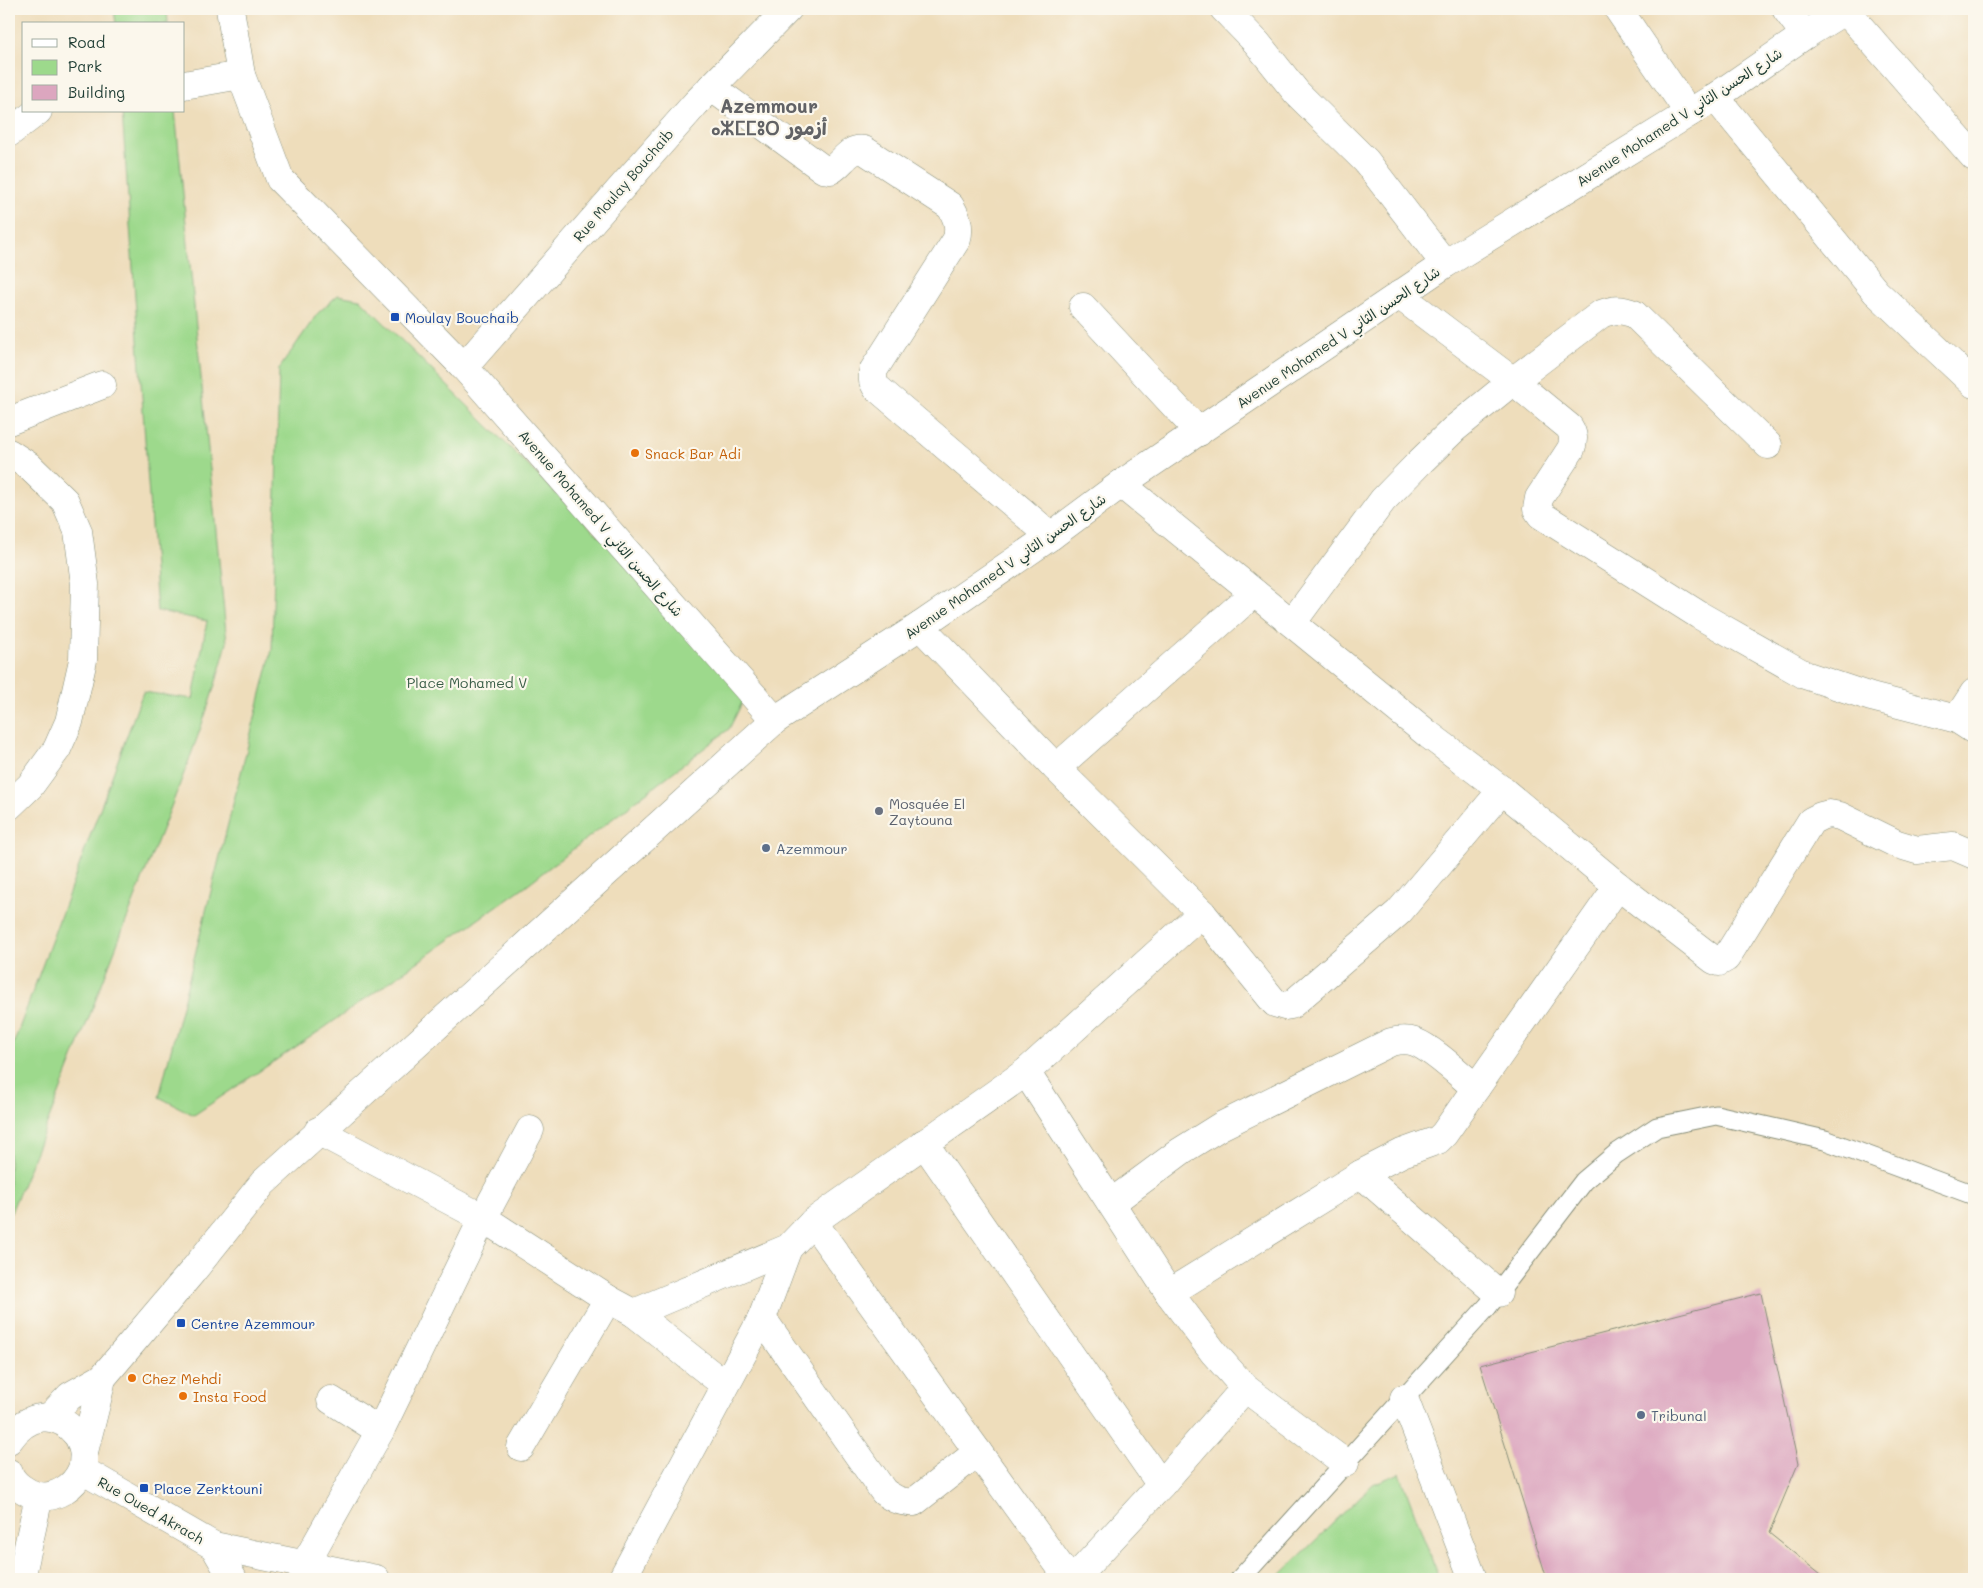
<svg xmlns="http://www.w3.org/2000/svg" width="1983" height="1588" font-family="Mali,'Playpen Sans Arabic','Noto Sans Tifinagh',sans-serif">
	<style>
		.green { fill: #9dd98c; stroke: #5e8b60 }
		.building { fill: #dca6bf }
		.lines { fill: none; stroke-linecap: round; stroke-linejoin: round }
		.lane-casing { stroke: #868d78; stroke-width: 21 }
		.street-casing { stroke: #868d78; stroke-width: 29 }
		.secondary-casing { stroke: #868d78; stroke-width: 29 }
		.lane { stroke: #fff; stroke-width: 19 }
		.street { stroke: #fff; stroke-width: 28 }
		.secondary { stroke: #fff; stroke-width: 28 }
		.transit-dot { fill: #1a4fb4; stroke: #fbf7ec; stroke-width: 2 }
		.food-dot { fill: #e8710a; stroke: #fbf7ec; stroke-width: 2 }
		.worship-dot { fill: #6b7280; stroke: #fbf7ec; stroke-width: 2 }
		.service-dot { fill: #5c6f8a; stroke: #fbf7ec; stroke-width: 2 }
		.labels { text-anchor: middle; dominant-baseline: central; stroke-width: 4.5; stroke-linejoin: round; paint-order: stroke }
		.street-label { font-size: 14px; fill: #1f3d34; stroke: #fbf7ec }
		.transit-label { font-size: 14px; fill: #164399; stroke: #fbf7ec; text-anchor: start }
		.food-label { font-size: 14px; fill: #c56008; stroke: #fbf7ec; text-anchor: start }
		.park-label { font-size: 14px; fill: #385c46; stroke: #fbf7ec }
		.worship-label { font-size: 14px; fill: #5b616d; stroke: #fbf7ec; text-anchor: start }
		.service-label { font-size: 14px; fill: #4e5e75; stroke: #fbf7ec; text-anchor: start }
		.district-label { font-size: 19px; font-weight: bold; fill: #616265; stroke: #fbf7ec }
	</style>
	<rect width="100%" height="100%" fill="#fbf7ec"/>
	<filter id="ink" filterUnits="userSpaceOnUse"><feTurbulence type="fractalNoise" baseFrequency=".02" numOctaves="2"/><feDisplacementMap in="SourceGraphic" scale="10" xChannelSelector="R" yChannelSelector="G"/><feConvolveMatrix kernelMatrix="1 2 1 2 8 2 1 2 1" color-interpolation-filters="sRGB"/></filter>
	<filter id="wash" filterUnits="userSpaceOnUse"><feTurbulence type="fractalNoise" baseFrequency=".0096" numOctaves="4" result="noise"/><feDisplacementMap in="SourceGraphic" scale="20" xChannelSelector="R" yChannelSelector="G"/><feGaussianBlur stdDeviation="1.12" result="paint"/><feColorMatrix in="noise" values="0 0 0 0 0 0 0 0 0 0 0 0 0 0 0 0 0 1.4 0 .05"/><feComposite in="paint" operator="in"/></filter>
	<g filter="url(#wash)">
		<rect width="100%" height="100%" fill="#edb"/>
		<g class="green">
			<path d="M114,9H167L168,24H116Z"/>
			<path d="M122,111H175L227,643C205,728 169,810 137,893C95,1001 54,1110 9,1217V1056L143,692L193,699L207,621L157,611Z"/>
			<path d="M338,295L360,299L727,663L745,697L729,729L524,887L324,1028L194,1115L159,1097L272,650L279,369L317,314Z"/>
			<path d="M1400,1473L1439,1579H1276L1373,1484Z"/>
		</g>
		<g id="blocks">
			<path class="building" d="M1761,1293L1798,1464L1769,1533L1826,1579H1547L1480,1365Z"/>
		</g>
	</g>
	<g filter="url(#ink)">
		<use href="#blocks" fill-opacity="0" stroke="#868d78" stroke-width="1"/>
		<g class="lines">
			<g class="lane-casing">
				<path id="lane" d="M1240,1579L1488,1306L1584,1181L1616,1154L1657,1127L1716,1115L1825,1140L1974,1195"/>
			</g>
			<g class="street-casing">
				<g id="street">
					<path d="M1224,9L1257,43L1297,93L1366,161L1445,264"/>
					<path d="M1618,9L1689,113"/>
					<path d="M1786,9L1805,35"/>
					<path d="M1845,10L1974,157"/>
					<path d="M184,85L241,75"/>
					<path d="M711,87L823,169L831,170C843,163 849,147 864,150L950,206C957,217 960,226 957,239L873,371V381L876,387L1051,536"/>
					<path d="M1715,97L1876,292L1974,384"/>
					<path d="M9,133L38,111"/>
					<path d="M1399,295L1513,381L1569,427C1574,435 1574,440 1571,449L1539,498L1537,509L1541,515L1699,615L1805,675L1871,697L1957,719L1974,730"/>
					<path d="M1083,307L1199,432"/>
					<path d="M464,367L696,103L788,9"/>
					<path d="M9,421L102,385"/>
					<path d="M9,453L29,466L65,501L78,531L85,584L83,660L69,722L57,749L30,786L9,806"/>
					<path d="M1121,484L1429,735L1502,790L1618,886L1714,960L1719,962L1726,958L1811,821L1821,816L1829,814L1840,816L1897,844L1917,850L1953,846L1974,855"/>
					<path d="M1292,623L1383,500L1420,462L1454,429L1513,381L1601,314C1614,309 1621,309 1634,314L1768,445"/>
					<path d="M920,626L1056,768L1202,913L1275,1003L1285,1006L1291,1005L1399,912L1502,790"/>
					<path d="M1957,719L1974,693"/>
					<path d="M1056,768L1254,593"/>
					<path d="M1026,1072L1202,913"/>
					<path d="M318,1131L483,1218L608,1299L634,1313L788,1248L813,1222L1026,1072L1169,1293L1214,1353L1245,1388L1345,1463"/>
					<path d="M924,1143L1161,1485"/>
					<path d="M1361,1174L1402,1153L1438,1140L1444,1134L1476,1088"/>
					<path d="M1111,1203L1181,1151L1221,1126L1391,1042C1399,1040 1406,1039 1415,1042C1433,1049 1460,1075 1476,1088L1618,886"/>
					<path d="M813,1222L1069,1579"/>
					<path d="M788,1248L762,1318L884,1492C894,1499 901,1503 914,1502L978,1452"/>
					<path d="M1169,1293L1361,1174L1498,1293"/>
					<path d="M634,1313L725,1385"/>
					<path d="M1404,1398L1473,1579"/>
					<path d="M331,1400L380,1431"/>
					<path d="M521,1447L608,1299"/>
					<path d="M82,1470L214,1546L233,1579"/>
					<path d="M214,1546L376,1579"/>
					<path d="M305,1564L380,1431L483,1218L530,1130"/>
					<path d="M622,1579L762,1318"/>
					<path d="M1074,1579L1161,1485L1245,1388"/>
				</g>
			</g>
			<g class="secondary-casing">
				<g id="secondary">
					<path d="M230,9L241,75L280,179L464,367L775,720"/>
					<path d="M50,1417L70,1396L102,1378L192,1272L263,1183L775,720L920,626L1051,536L1121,484L1445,264L1715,97L1805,35L1847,9"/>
					<path d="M9,1440C27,1414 56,1408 77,1435C81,1440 82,1447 84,1453"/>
					<path d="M9,1473C13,1484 26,1493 38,1496C55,1499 74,1487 81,1471C84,1466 83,1458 84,1452C90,1427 97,1403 102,1378"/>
					<path d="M21,1579L39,1496"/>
				</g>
			</g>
			<use href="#lane" class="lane"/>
			<use href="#street" class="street"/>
			<use href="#secondary" class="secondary"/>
		</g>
	</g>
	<g class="transit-dot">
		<rect x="390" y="312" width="10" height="10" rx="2.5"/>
		<rect x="176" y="1318" width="10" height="10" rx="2.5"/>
		<rect x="139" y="1483" width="10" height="10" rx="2.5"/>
	</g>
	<g class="food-dot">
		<circle cx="635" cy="453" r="5"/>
		<circle cx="132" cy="1378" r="5"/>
		<circle cx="183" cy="1396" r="5"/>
	</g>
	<circle class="worship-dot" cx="879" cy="811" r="5"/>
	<g class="service-dot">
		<circle cx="766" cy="848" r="5"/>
		<circle cx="1641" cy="1415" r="5"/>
	</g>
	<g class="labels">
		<g class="street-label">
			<text transform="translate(1679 117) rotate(-33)">Avenue Mohamed V شارع الحسن الثاني</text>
			<text transform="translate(623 185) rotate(-49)">Rue Moulay Bouchaib</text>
			<text transform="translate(1338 337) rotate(-34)">Avenue Mohamed V شارع الحسن الثاني</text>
			<text transform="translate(601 523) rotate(49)">Avenue Mohamed V شارع الحسن الثاني</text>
			<text transform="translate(1005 566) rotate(-35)">Avenue Mohamed V شارع الحسن الثاني</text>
			<text transform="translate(151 1510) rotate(30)">Rue Oued Akrach</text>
		</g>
		<g class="transit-label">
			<text x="405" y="317">Moulay Bouchaib</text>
			<text x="191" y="1323">Centre Azemmour</text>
			<text x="154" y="1488">Place Zerktouni</text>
		</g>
		<g class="food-label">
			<text x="645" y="453">Snack Bar Adi</text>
			<text x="142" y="1378">Chez Mehdi</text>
			<text x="193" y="1396">Insta Food</text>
		</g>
		<g class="park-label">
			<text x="467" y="682">Place Mohamed V</text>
		</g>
		<g class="worship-label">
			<text x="889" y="803">Mosquée El<tspan x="889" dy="16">Zaytouna</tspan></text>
		</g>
		<g class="service-label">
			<text x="776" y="848">Azemmour</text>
			<text x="1651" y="1415">Tribunal</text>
		</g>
		<g class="district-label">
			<text x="769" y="105">Azemmour<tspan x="769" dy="22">ⴰⵣⵎⵎⵓⵔ أزمور</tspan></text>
		</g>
	</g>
	<rect width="1983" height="1588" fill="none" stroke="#fbf7ec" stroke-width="30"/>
	<rect x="22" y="22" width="162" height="90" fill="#fbf7ec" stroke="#a3ada2"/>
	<rect x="32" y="39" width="25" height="8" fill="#ffffff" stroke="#a3ada2"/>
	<text x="68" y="48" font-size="15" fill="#1f3d34">Road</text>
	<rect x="32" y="60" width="25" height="15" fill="#9dd98c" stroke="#a3ada2"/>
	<text x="68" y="72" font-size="15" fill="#1f3d34">Park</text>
	<rect x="32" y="85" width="25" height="15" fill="#dca6bf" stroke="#a3ada2"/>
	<text x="68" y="98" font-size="15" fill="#1f3d34">Building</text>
</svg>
